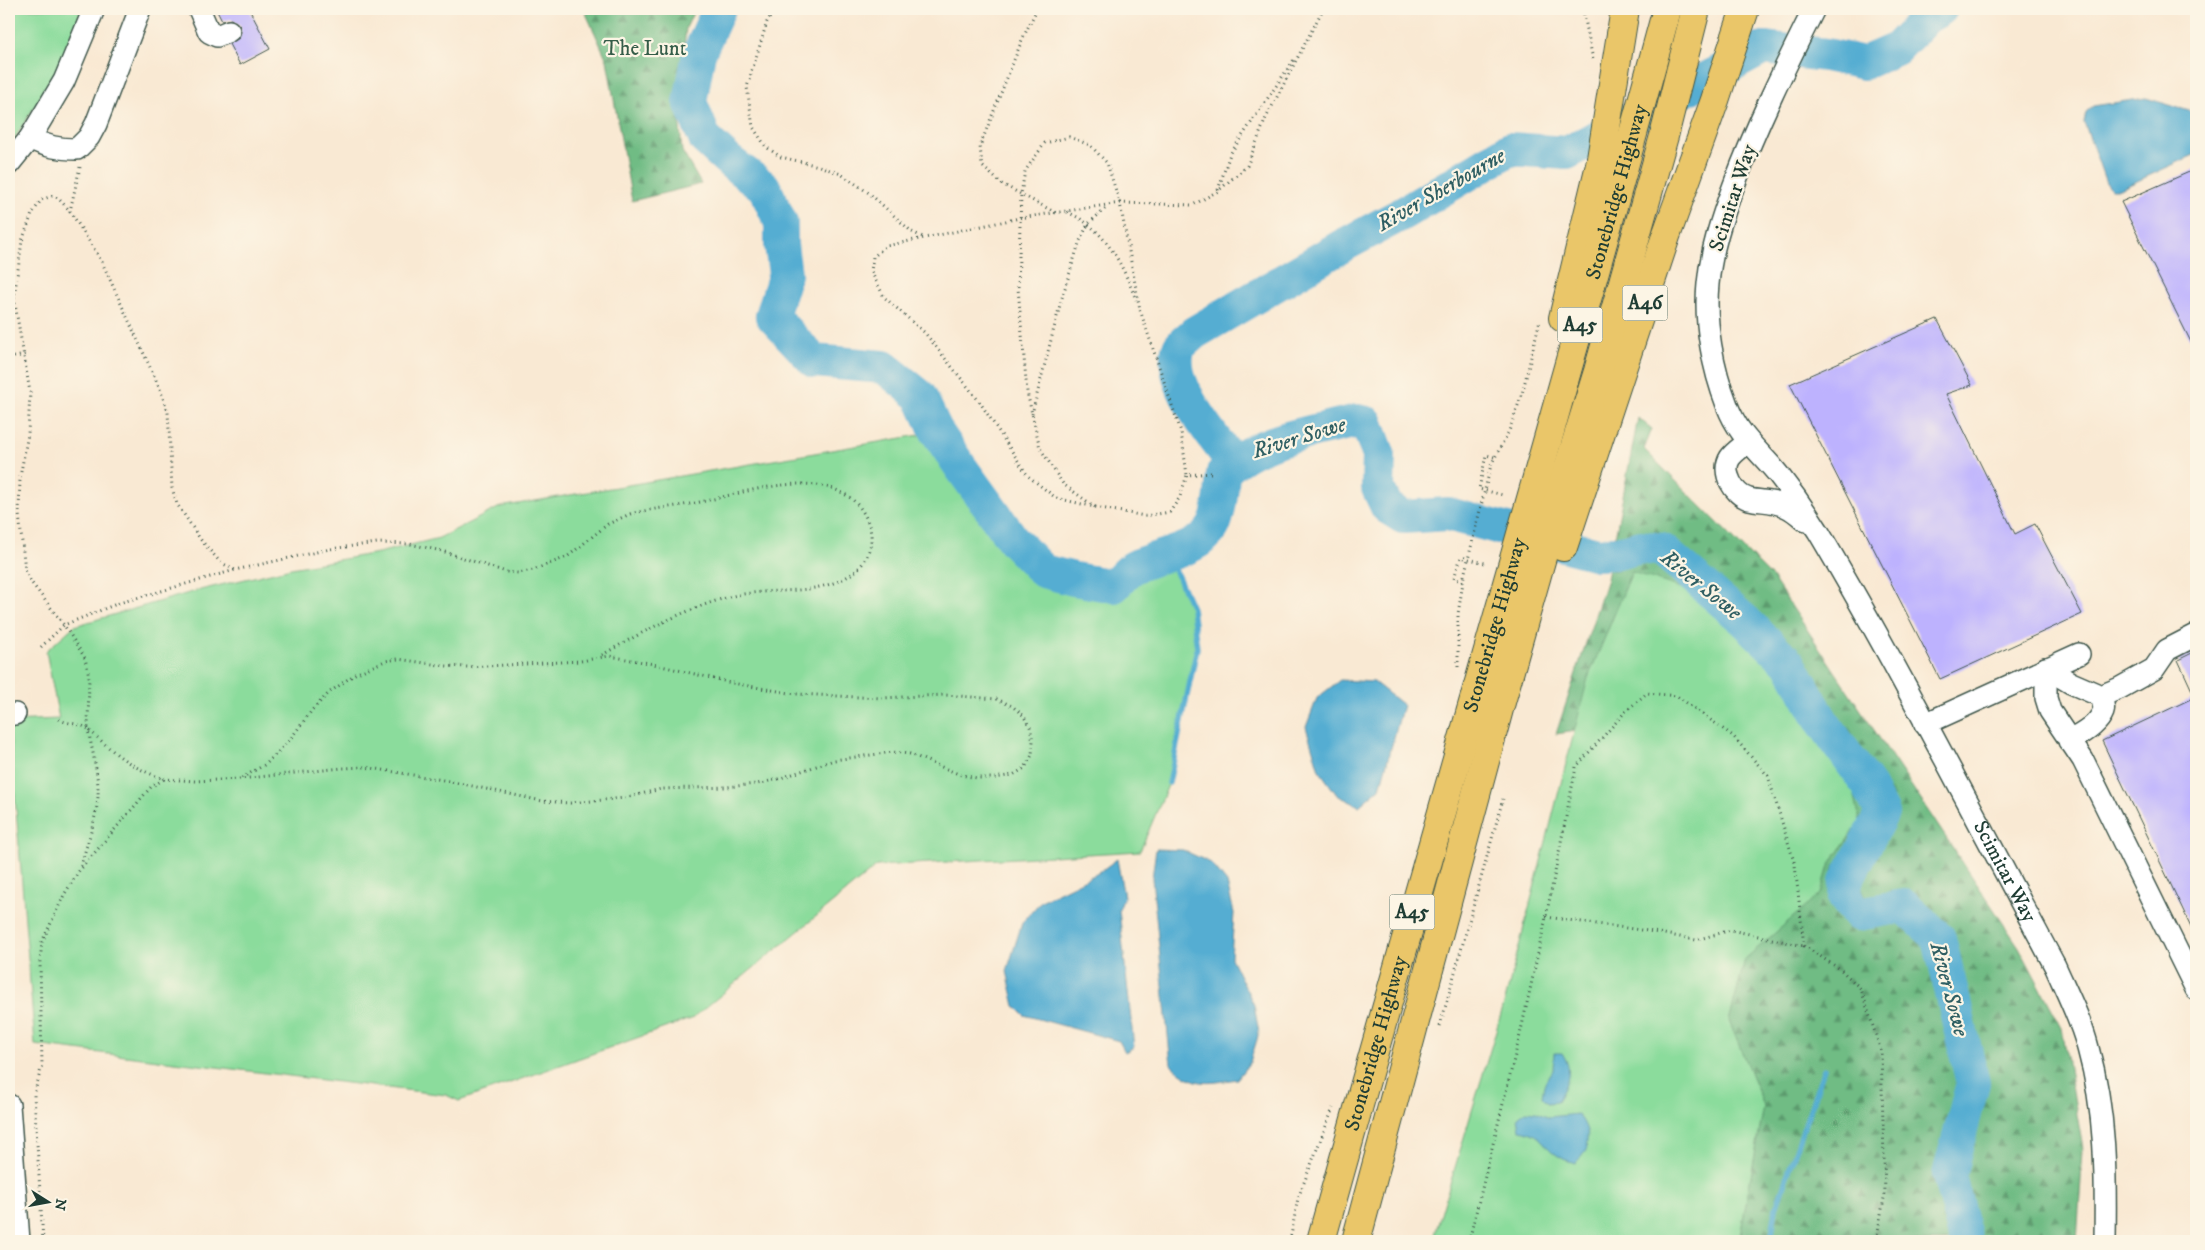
<svg xmlns="http://www.w3.org/2000/svg" width="2205" height="1250" font-family="'IM FELL DW Pica',serif">
	<style>
		.forest { fill: url(#forest-firs); stroke: #487c5c }
		.green { fill: #8bdc9c; stroke: #558c68 }
		.water { fill: #55add2; stroke: #3a7583 }
		.lines { fill: none; stroke-linecap: round; stroke-linejoin: round }
		.stream { stroke: #55add2; stroke-width: 5.5 }
		.river { stroke: #55add2; stroke-width: 34 }
		.building { fill: #bdb2fe }
		.minor-casing { stroke: #40574c; stroke-width: 24 }
		.highway-casing { stroke: #40574c; stroke-width: 30 }
		.path { stroke: #40574c; stroke-width: 3; stroke-dasharray: 1 4; stroke-linecap: butt }
		.minor { stroke: #fff; stroke-width: 21 }
		.highway { stroke: #eac669; stroke-width: 28 }
		.path-bridge { stroke: #40574c; stroke-width: 3; stroke-dasharray: 1 4; stroke-linecap: butt }
		.labels { text-anchor: middle; dominant-baseline: central; stroke-width: 4.5; stroke-linejoin: round; paint-order: stroke }
		.shield { fill: #fcf5e5; stroke: #617469; stroke-width: 1 }
		.shield-label { font-size: 20px; font-weight: bold; fill: #1f3d34 }
		.park-label { font-size: 21px; fill: #355d49; stroke: #fcf5e5 }
		.street-label { font-size: 21px; fill: #1f3d34; stroke: #fcf5e5 }
		.water-label { font-size: 22px; font-style: italic; fill: #2f5f63; stroke: #fcf5e5 }
	</style>
	<defs>
		<pattern id="forest-firs" width="22" height="20" patternUnits="userSpaceOnUse" patternTransform="scale(1.25)"><rect width="22" height="20" fill="#70bc84"/><path d="M5 1l3.5 6h-7zM16 11l3.5 6h-7z" fill="#5b9a6d"/></pattern>
	</defs>
	<rect width="100%" height="100%" fill="#fcf5e5"/>
	<filter id="ink" filterUnits="userSpaceOnUse"><feTurbulence type="fractalNoise" baseFrequency=".02" numOctaves="2"/><feDisplacementMap in="SourceGraphic" scale="10" xChannelSelector="R" yChannelSelector="G"/><feConvolveMatrix kernelMatrix="1 2 1 2 8 2 1 2 1" color-interpolation-filters="sRGB"/></filter>
	<filter id="wash" filterUnits="userSpaceOnUse"><feTurbulence type="fractalNoise" baseFrequency=".0096" numOctaves="4" result="noise"/><feDisplacementMap in="SourceGraphic" scale="20" xChannelSelector="R" yChannelSelector="G"/><feGaussianBlur stdDeviation="1.12" result="paint"/><feColorMatrix in="noise" values="0 0 0 0 0 0 0 0 0 0 0 0 0 0 0 0 0 1.4 0 .05"/><feComposite in="paint" operator="in"/></filter>
	<g filter="url(#wash)">
		<rect width="100%" height="100%" fill="#f9e9d3"/>
		<g class="forest">
			<path d="M584,9H695L686,28L678,103L682,151L701,184L632,201L607,60Z"/>
			<path d="M1638,418L1652,429L1644,449L1772,577L2019,947L2062,1028L2083,1149L2077,1241H1739L1764,1106L1729,1021L1745,959L1821,893L1829,866L1860,821L1815,728L1781,672L1632,572L1588,678L1576,731L1556,734L1607,579Z"/>
		</g>
		<g class="green">
			<path d="M9,9H82L60,67L9,147Z"/>
			<path d="M937,432L1014,541L1043,571L1114,586L1133,568L1169,556L1192,608L1197,648L1169,783L1140,851L877,866L693,1018L459,1101L446,1095L35,1045L9,721L59,719L46,651L74,626L196,591L291,568L378,553L439,538L500,507Z"/>
			<path d="M1632,572L1684,589L1781,672L1853,787L1860,821L1829,866L1821,893L1745,959L1729,1021L1764,1106L1739,1241H1433L1506,997L1588,678Z"/>
		</g>
		<g class="water">
			<path d="M2146,98L2196,113V154L2120,189H2112L2106,183L2084,122L2086,112L2093,106Z"/>
			<path d="M1340,680L1374,682L1403,705L1380,788L1359,806L1337,795L1319,770L1306,727L1317,698Z"/>
			<path d="M1156,849L1183,850L1211,863L1227,883L1234,913L1231,958L1254,1005L1259,1033L1250,1062L1237,1079C1206,1084 1195,1087 1171,1065L1152,878Z"/>
			<path d="M1117,859L1124,897L1119,910L1134,1047L1125,1052L1119,1041L1024,1015L1015,1006L1007,971L1022,923L1041,901L1098,873Z"/>
			<path d="M1554,1053H1562C1575,1073 1566,1083 1557,1102L1548,1103L1542,1097L1544,1085L1553,1070Z"/>
			<path d="M1526,1111L1536,1112L1547,1117L1578,1114C1591,1131 1593,1148 1575,1163C1570,1161 1564,1160 1560,1157C1541,1146 1545,1134 1520,1130L1518,1117Z"/>
		</g>
		<g class="lines">
			<g class="stream">
				<path d="M1169,556L1192,608L1197,648L1169,783"/>
				<path d="M1771,1241L1776,1208L1824,1069"/>
			</g>
			<g class="river">
				<path d="M719,9L699,53L690,102L705,139L729,161L764,187L781,223V245L785,274L772,316L814,361L884,367L920,396L937,432L962,469L1014,541L1043,571L1074,579L1114,586C1120,580 1127,571 1134,567C1157,555 1198,552 1213,527C1220,514 1222,488 1223,473C1254,439 1314,432 1357,421L1367,423L1379,456L1378,488L1387,507L1403,517L1448,514L1597,554L1617,553L1641,547L1662,550L1743,619L1790,664L1822,721L1868,785L1882,813L1846,881L1845,898L1858,914L1904,906L1939,938L1973,1083L1949,1175L1966,1241"/>
				<path d="M1233,463C1213,436 1168,385 1178,350C1180,344 1189,338 1194,333L1342,246L1402,214L1510,149L1567,153L1764,48L1826,55L1864,63L1896,49L1926,18L1941,9"/>
			</g>
		</g>
		<g id="blocks">
			<g class="building">
				<path d="M216,9H249L270,49L240,65L229,44L239,38L241,32L240,26L231,19L222,21Z"/>
				<path d="M2196,169V352L2121,202Z"/>
				<path d="M1937,319L1972,385L1946,394L2015,534L2035,524L2082,614L1940,679L1790,384Z"/>
				<path d="M2196,651V937L2102,741L2195,697L2178,660Z"/>
			</g>
		</g>
	</g>
	<g filter="url(#ink)">
		<use href="#blocks" fill-opacity="0" stroke="#40574c" stroke-width="1"/>
		<g class="lines">
			<g class="minor-casing">
				<g id="minor">
					<path d="M199,9L209,32L217,36L229,31"/>
					<path id="s1" d="M1814,9C1785,67 1757,124 1734,185C1722,217 1711,250 1708,284C1704,323 1713,369 1727,405C1739,437 1758,449 1778,474C1792,492 1806,512 1818,531C1902,673 1977,821 2055,966C2067,993 2081,1020 2088,1048C2106,1112 2106,1176 2105,1241"/>
					<path d="M30,138C46,147 60,149 77,149L89,137L96,124L140,9"/>
					<path d="M9,164L30,138L64,81L94,9"/>
					<path d="M1748,442C1742,447 1734,452 1730,458C1721,472 1734,495 1749,499C1762,502 1773,500 1787,507C1794,510 1800,516 1806,521"/>
					<path d="M2046,668V698L2050,711L2083,760L2196,989"/>
					<path d="M2046,668L2071,683L2101,696L2120,688L2154,669L2167,650L2196,635"/>
					<path d="M9,715L15,714"/>
					<path d="M1925,724L2079,654"/>
					<path d="M2069,741C2081,735 2098,725 2103,712C2105,707 2102,701 2101,696"/>
					<path d="M9,1105L19,1241"/>
				</g>
			</g>
			<g class="highway-casing">
				<g id="highway">
					<path d="M1563,318L1600,165L1625,9"/>
					<path d="M1563,547L1666,236L1715,100L1745,9"/>
					<path id="s2" d="M1321,1241C1435,830 1556,421 1667,9"/>
					<path d="M1356,1241L1499,709L1557,504L1598,371L1664,136L1696,9"/>
				</g>
			</g>
			<g class="path">
				<path d="M775,9L767,22L747,87L753,127L766,147L781,157L819,166L841,174L869,193L912,232L925,238"/>
				<path d="M1037,9L1022,40L980,146L982,166L1002,184L1056,213"/>
				<path d="M1583,9L1593,60"/>
				<path d="M80,167L70,211L101,260L160,389L168,412L172,488L177,504L201,540L220,562L235,570"/>
				<path d="M1218,190L1230,154L1295,58"/>
				<path d="M1067,212C1105,228 1122,263 1136,300"/>
				<path d="M9,358L25,355"/>
				<path d="M1032,414L1061,301L1079,243L1088,224L1107,207"/>
				<path d="M1494,457L1486,455L1479,489L1503,495"/>
				<path d="M1491,465L1509,431L1522,394L1540,320"/>
				<path d="M1211,473L1187,475L1181,432L1140,310L1120,203L1193,205L1218,191L1247,166L1266,118L1323,9"/>
				<path d="M1095,507L1063,484L1040,448L1027,392L1018,288L1021,194L1025,171L1045,143L1069,137L1090,145L1107,163L1120,203L1020,218L886,246L873,257L871,271L884,297L925,333L979,401L1028,476L1056,498L1095,507L1145,516L1170,512L1180,497L1187,475"/>
				<path d="M1463,582L1454,578L1461,557L1485,563"/>
				<path d="M41,647L64,625L119,603L235,570L330,549L377,543L410,544L442,551L506,572L518,573L533,570L567,557L608,524L630,514C653,508 677,507 700,502C745,493 827,463 861,509C867,518 872,529 871,541C870,554 862,568 850,575C813,598 770,586 729,597C685,609 642,632 602,655"/>
				<path d="M1458,667V614L1464,576"/>
				<path d="M59,719C68,725 79,722 88,729C92,750 99,775 98,797C96,821 86,846 80,869"/>
				<path d="M164,779L195,781L240,779L342,768L365,767L449,781L542,801L570,803L625,798L661,789L727,787L757,784L778,779L834,760L893,752L910,754L961,775L977,778H995L1013,775L1025,768L1032,755L1033,741L1030,727L1023,715L1012,706L997,699L945,695L881,698L795,694L732,683L649,663L609,656L581,661L469,667L446,666L398,659L385,661L355,674L330,692L313,709L288,742L266,764L240,779"/>
				<path d="M1546,917L1648,931L1696,940L1731,930L1804,946"/>
				<path d="M1440,1026L1503,799"/>
				<path d="M43,1241L34,1095L42,1065L40,962L42,942L64,895L79,871L151,787L164,779C127,766 116,754 88,729L89,676L85,658L64,625L31,582L25,570L19,514L20,477L28,434L30,392L14,298L22,241L32,214L41,200L52,196L58,198L70,211"/>
				<path d="M1290,1241L1298,1198L1333,1108"/>
				<path d="M1469,1241L1520,1035L1546,917L1576,767L1626,711L1647,693L1677,696L1733,736L1768,776L1795,865L1804,946L1840,969L1861,989L1881,1051L1885,1193L1876,1241"/>
			</g>
			<use href="#minor" class="minor"/>
			<use href="#highway" class="highway"/>
			<path class="path-bridge" d="M1464,576L1491,465"/>
		</g>
	</g>
	<g class="labels">
		<g class="shield">
			<rect x="1622.5" y="285.5" width="45" height="35" rx="4"/>
			<rect x="1557.5" y="307.5" width="45" height="35" rx="4"/>
			<rect x="1389.5" y="894.5" width="45" height="35" rx="4"/>
		</g>
		<g class="shield-label">
			<text x="1645" y="303">A46</text>
			<text x="1580" y="325">A45</text>
			<text x="1412" y="912">A45</text>
		</g>
		<g class="park-label">
			<text x="645" y="49">The Lunt</text>
		</g>
		<g class="street-label">
			<text stroke="none"><textPath href="#s2" startOffset="1090">Stonebridge Highway</textPath></text>
			<text transform="translate(1733 198) rotate(-72)">Scimitar Way</text>
			<text stroke="none"><textPath href="#s2" startOffset="640">Stonebridge Highway</textPath></text>
			<text stroke="none"><textPath href="#s1" startOffset="964">Scimitar Way</textPath></text>
			<text stroke="none"><textPath href="#s2" startOffset="205">Stonebridge Highway</textPath></text>
		</g>
		<g class="water-label">
			<text transform="translate(1441 190) rotate(-30)">River Sherbourne</text>
			<text transform="translate(1299 438) rotate(-17)">River Sowe</text>
			<text transform="translate(1701 585) rotate(39)">River Sowe</text>
			<text transform="translate(1949 989) rotate(75)">River Sowe</text>
		</g>
	</g>
	<rect width="2205" height="1250" fill="none" stroke="#fcf5e5" stroke-width="30"/>
	<g transform="translate(48 1202) rotate(101)" stroke="#fcf5e5" stroke-width="4" paint-order="stroke">
	<path d="M0-4L9 19L0 12L-9 19Z" fill="#1f3d34"/>
	<text y="-8" font-size="14" font-weight="bold" text-anchor="middle" fill="#1f3d34">N</text>
	</g>
</svg>
